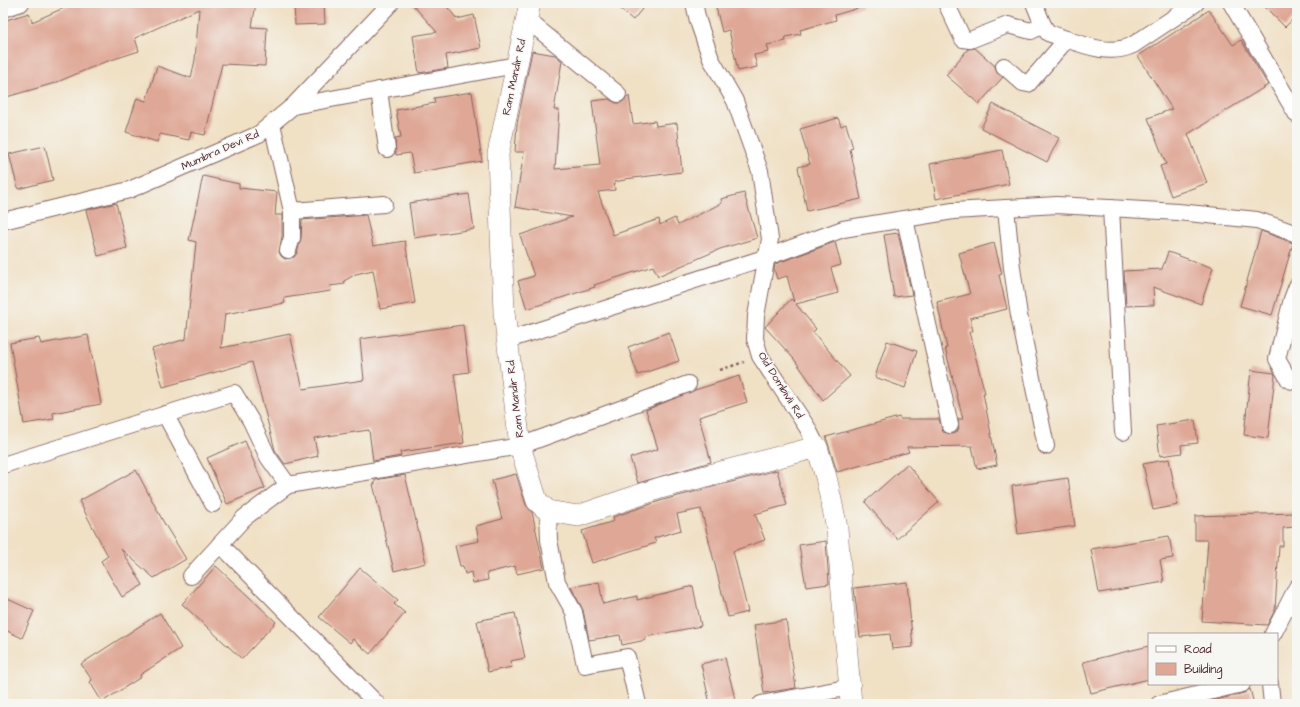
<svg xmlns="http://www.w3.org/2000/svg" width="1300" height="707" font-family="'Architects Daughter',sans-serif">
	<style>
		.building { fill: #dfa795 }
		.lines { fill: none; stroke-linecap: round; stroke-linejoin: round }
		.minor-casing { stroke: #846361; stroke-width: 18 }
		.tertiary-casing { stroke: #846361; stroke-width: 22 }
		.path { stroke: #846361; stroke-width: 2.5; stroke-dasharray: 3 3; stroke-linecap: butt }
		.minor { stroke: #fff; stroke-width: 16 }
		.tertiary { stroke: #fff; stroke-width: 21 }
		.labels { text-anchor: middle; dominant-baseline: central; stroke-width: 3; stroke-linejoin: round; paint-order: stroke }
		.street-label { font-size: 11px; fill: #4a1f2b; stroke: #f6f6f2 }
	</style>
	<rect width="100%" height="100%" fill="#f6f6f2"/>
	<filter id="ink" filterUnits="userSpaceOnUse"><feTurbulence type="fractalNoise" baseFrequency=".025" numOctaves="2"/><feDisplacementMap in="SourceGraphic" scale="8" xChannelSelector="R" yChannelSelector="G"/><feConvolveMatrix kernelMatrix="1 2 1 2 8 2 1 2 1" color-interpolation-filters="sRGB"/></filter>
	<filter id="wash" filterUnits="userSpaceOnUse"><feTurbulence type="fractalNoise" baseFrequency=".012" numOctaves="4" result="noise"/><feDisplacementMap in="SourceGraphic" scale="16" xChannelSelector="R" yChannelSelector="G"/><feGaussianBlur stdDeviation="0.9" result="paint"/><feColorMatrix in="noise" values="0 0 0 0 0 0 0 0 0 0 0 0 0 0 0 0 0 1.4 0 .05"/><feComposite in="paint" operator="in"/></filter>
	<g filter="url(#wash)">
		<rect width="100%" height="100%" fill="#f0e0c4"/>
		<g id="blocks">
			<g class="building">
				<path d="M75,3H256L252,27L267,28L265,66L222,64L205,135L191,132L189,140L160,134L157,142L126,132L137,98L146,101L157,66L191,78L195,60L199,9L135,38L139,51L102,63L55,83L3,98V21L29,13L32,22Z"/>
				<path d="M294,3H324L325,24L295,25Z"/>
				<path d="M411,3H444L457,19L474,15L481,48L446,55L448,68L419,73L413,36L437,32Z"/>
				<path d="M613,3H647L633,20Z"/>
				<path d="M715,3H862V7L835,15L836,20L800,30L801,34L785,37L786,41L767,45L769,52L754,55L757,67L738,71L729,30L722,32Z"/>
				<path d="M1261,3H1297V15L1285,27Z"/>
				<path d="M1209,10L1233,45L1241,40L1268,85L1188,134L1207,183L1171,196L1160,166L1166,164L1148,118L1172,109L1138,56Z"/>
				<path d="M975,48L995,66L997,73L1003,77L979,104L946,75L968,49Z"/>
				<path d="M532,51L555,55L562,61L554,110H559L555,169L600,165L592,101L609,99L616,103H621L629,96L633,124L655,121L656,126L677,123L682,172L625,179V180L614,182L615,190L598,192L613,235L659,219L660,225L675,218L678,225L722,203L721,199L744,193L757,238L720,249L658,276L653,266L594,285L595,287L527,309L518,281L534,276L520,235L572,217L515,207L524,152H515L517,124Z"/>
				<path d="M472,92L482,161L414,173L410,153L396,155L395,138L401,137L396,110L435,103L434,98Z"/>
				<path d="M993,104L1059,138L1047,162L981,128Z"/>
				<path d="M838,118L841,126L846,124L853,148L850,149L861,199L807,211L798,167L810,164L800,129Z"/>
				<path d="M45,146L53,180L18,189L9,154Z"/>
				<path d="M1002,150L1009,184L936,199L930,164Z"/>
				<path d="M203,176L239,184V188L277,192L275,215H282V236L279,252L281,256L285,259L294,257L297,253L301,238L302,220L366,215L373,246L405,241L415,303L380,309L373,270L356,274L344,281L345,284L330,286L331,291L284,298L285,303L225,314L221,348L290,334L303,389L364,380L360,339L463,325L469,372L454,374L464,443L400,452L401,456L373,461L369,430L314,438L318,456L285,464L275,450L252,362L163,387L152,349L186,339L196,242L189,240Z"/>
				<path d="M469,194L474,229L414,238L409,203Z"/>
				<path d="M116,203L127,248L98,256L86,210Z"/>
				<path d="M1261,231L1293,243L1272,315L1240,306Z"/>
				<path d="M898,233L912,295L894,297L884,235Z"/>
				<path d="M835,242L841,265L831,268L838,293L796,304L816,329L813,332L850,376L823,400L794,359L765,327L791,299L794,302L787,276L777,279L774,269L775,264Z"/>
				<path d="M994,243L1002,274L999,275L1007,309L970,318L973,331L969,332L985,393H983L997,465L977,469L972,446L907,447L909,452L837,472L826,437L899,417L900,419H939L943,432L952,434L957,432L959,428L958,419H963L945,348H947L937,302L970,294L959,253Z"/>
				<path d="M1168,252L1213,268L1201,304L1153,287L1154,305L1126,306L1124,271L1162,269Z"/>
				<path d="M669,332L679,361L638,375L628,347Z"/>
				<path d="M88,335L101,404L53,413L54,419L24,424L10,343L39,338L41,344Z"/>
				<path d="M887,341L917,351L905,388L875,377Z"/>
				<path d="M1251,370L1274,373L1275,375L1268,438L1244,435Z"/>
				<path d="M739,376L747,402L699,417L711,462L638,483L630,458L658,449L646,410L695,390Z"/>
				<path d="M1195,420L1198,443L1181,445L1182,453L1160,456L1156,426Z"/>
				<path d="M245,441L265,488L227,504L207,458Z"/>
				<path d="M1169,459L1178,505L1153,510L1143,464Z"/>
				<path d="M907,464L939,502L897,539L865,502Z"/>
				<path d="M136,470L164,523L186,559L154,578L121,549L143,585L122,597L101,561L108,556L79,501Z"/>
				<path d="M777,470L787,505L755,514L765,540L733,551L748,612L728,617L701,509L677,514L681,530L654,538L656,543L592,563L582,531L614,521L613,517L663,500Z"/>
				<path d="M516,474L526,505L532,512L544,568L517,574L515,566L487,573L488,580L473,583L471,572L465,574L463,566H460L455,546L479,541L476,526L502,519L492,480Z"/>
				<path d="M405,475L426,563L394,571L373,484H375V480Z"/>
				<path d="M1068,478L1075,526L1018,534L1012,486Z"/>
				<path d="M1295,513V527L1283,528V546H1279L1275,610L1267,625L1202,621L1208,540H1195V516Z"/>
				<path d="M1169,536L1173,558L1160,560L1164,582L1099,593L1091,549Z"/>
				<path d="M826,541L829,584L806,587L799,545Z"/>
				<path d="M216,566L276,622L242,659L182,604Z"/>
				<path d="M360,568L398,600L394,604L405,613L370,654L353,639L350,643L319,617Z"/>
				<path d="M599,582L603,604L637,596V600L693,586L701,626L645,637L646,640L622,645L620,635L589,640L583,610L571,587Z"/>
				<path d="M907,582L913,647L892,649L890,634L860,637L854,588Z"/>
				<path d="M3,597L34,611L22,638L3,629Z"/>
				<path d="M160,613L181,648L140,675L141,677L102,702L90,682L92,680L81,664Z"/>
				<path d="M515,613L525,658L510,661L512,667L488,672L477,621Z"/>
				<path d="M786,620L796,688L764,693L754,625Z"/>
				<path d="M1149,646V679L1091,693L1083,662Z"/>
				<path d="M725,658L735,699L710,704L701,664Z"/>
				<path d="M1250,689L1254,704H1200L1244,693Z"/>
			</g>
		</g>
	</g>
	<g filter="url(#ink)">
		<use href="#blocks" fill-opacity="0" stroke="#846361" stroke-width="1"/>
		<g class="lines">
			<g class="minor-casing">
				<g id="minor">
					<path d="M694,3L698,21L711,59L735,101L760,171L770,239L756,316L755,339L760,356L807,427L817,447"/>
					<path d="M946,3L963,39L970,40L1008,25L1031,31L1043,25"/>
					<path d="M1034,3L1043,25L1048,33C1075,41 1106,58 1133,45L1196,3"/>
					<path d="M1231,3L1297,115"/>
					<path d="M3,9L21,3"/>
					<path d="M526,19L618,94"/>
					<path d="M1004,66L1023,83L1028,84L1067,39"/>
					<path d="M379,90L387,149"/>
					<path d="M293,106L516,65"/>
					<path d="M272,124L292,211L384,204"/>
					<path d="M1006,208L1012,268L1019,315L1046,446"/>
					<path d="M1111,208L1123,432"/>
					<path d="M905,219L950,425"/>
					<path d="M3,221L129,190L259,134L293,106L391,3"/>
					<path d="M288,250L292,238V211"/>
					<path d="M1297,286L1292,299L1277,359L1289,380L1297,382"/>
					<path d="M508,340L767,257L843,229L953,211L1057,205L1178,212L1257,220L1297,234"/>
					<path d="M165,414L213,504"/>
					<path d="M3,465L234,393L251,421L268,457L288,485L520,446L688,384"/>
					<path d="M548,511L549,540L557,582L574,612L585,665L627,657L638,704"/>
					<path d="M220,544L377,704"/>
					<path d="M191,576L244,518L288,485"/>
					<path d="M1273,634L1297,587"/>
					<path d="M1270,684L1272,704"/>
					<path d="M761,704L851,687"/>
					<path d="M1159,704L1242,684"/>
				</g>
			</g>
			<g class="tertiary-casing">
				<path id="tertiary" d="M530,3L498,154L504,312L520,446L537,501L548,511L578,516L660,488L817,447L826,477L837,528L851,704"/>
			</g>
			<path class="path" d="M720,370L744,362"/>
			<use href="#minor" class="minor"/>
			<use href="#tertiary" class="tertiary"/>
		</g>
	</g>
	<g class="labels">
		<g class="street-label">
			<text transform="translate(514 77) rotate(-78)">Ram Mandir Rd</text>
			<text transform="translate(220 150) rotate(-24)">Mumbra Devi Rd</text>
			<text transform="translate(781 385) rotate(58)">Old Dombivli Rd</text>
			<text transform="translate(515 399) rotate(-97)">Ram Mandir Rd</text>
		</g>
	</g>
	<rect width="1300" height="707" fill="none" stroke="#f6f6f2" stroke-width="16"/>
	<rect x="1148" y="633" width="130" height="52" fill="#f6f6f2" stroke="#b1a0a2"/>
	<rect x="1156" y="646" width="20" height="6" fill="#ffffff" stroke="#b1a0a2"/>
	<text x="1184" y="653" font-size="12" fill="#4a1f2b">Road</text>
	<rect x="1156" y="663" width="20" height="12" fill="#dfa795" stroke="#b1a0a2"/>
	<text x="1184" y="673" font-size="12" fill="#4a1f2b">Building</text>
</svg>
